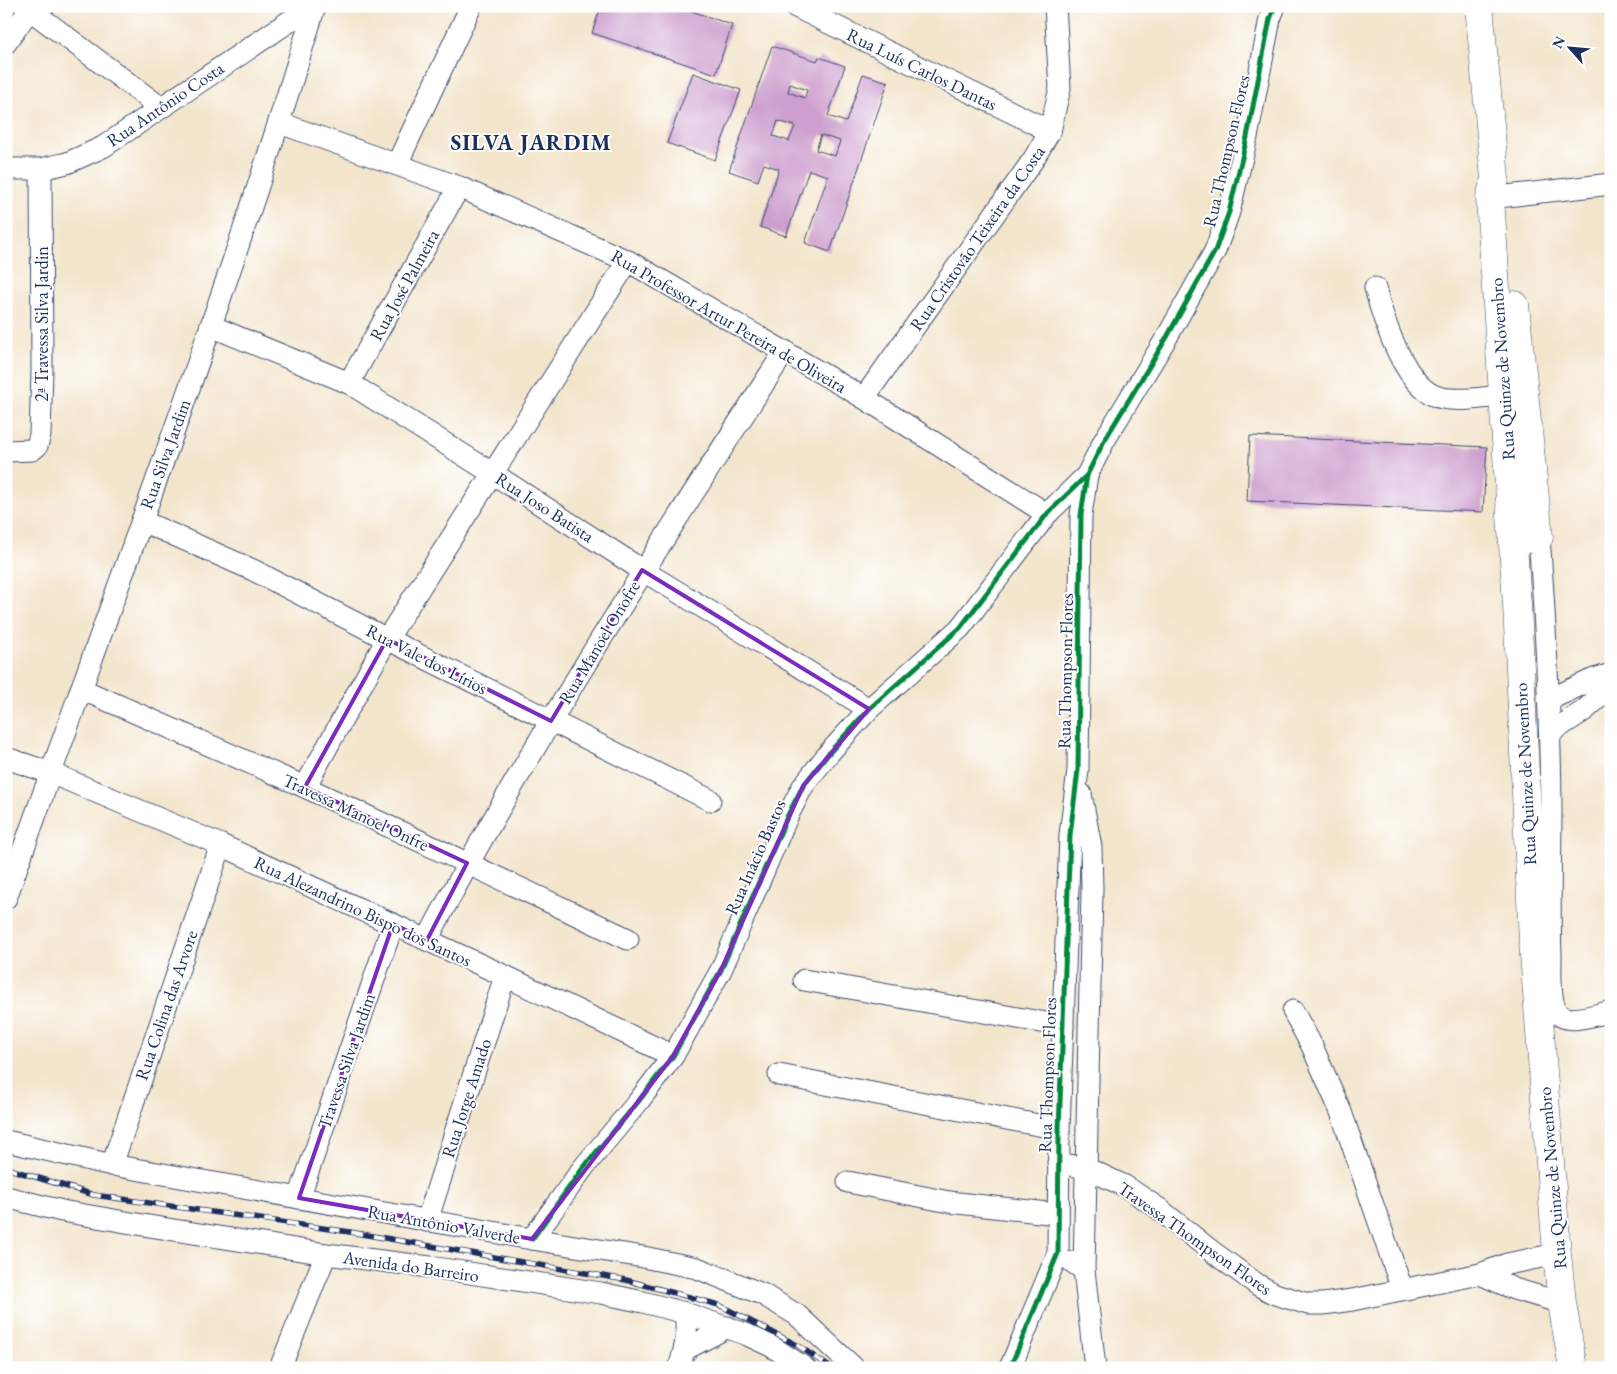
<svg xmlns="http://www.w3.org/2000/svg" width="1617" height="1374" font-family="'EB Garamond',serif">
	<style>
		.building { fill: #cd9fcf; fill-rule: evenodd }
		.lines { fill: none; stroke-linecap: round; stroke-linejoin: round }
		.minor-casing { stroke: #3b4a6e; stroke-width: 23 }
		.major-casing { stroke: #3b4a6e; stroke-width: 29 }
		.minor { stroke: #fff; stroke-width: 21 }
		.major { stroke: #fff; stroke-width: 28 }
		.rail-casing { stroke: #1b2f5e; stroke-width: 5.5 }
		.rail { stroke: #fff; stroke-width: 4; stroke-dasharray: 11; stroke-linecap: butt }
		.cycleway-casing { stroke: #fff; stroke-width: 8 }
		.cycleway { stroke: #00873e; stroke-width: 5 }
		.marked { fill: none; stroke: #7b2cbf; stroke-width: 4; stroke-linejoin: round }
		.labels { text-anchor: middle; dominant-baseline: central; stroke-width: 4; stroke-linejoin: round; paint-order: stroke }
		.street-label { font-size: 18px; fill: #1b2f5e; stroke: #fff }
		.district-label { font-size: 22px; font-weight: bold; letter-spacing: 1px; fill: #1b2f5e; stroke: #fff }
	</style>
	<rect width="100%" height="100%" fill="#fff"/>
	<filter id="ink" filterUnits="userSpaceOnUse"><feTurbulence type="fractalNoise" baseFrequency=".02" numOctaves="2"/><feDisplacementMap in="SourceGraphic" scale="10" xChannelSelector="R" yChannelSelector="G"/><feConvolveMatrix kernelMatrix="1 2 1 2 8 2 1 2 1" color-interpolation-filters="sRGB"/></filter>
	<filter id="wash" filterUnits="userSpaceOnUse"><feTurbulence type="fractalNoise" baseFrequency=".0096" numOctaves="4" result="noise"/><feDisplacementMap in="SourceGraphic" scale="20" xChannelSelector="R" yChannelSelector="G"/><feGaussianBlur stdDeviation="1.12" result="paint"/><feColorMatrix in="noise" values="0 0 0 0 0 0 0 0 0 0 0 0 0 0 0 0 0 1.4 0 .05"/><feComposite in="paint" operator="in"/></filter>
	<g filter="url(#wash)">
		<rect width="100%" height="100%" fill="#f3e5cc"/>
		<g id="blocks">
			<g class="building">
				<path d="M601,6H677L732,25L716,74L592,33Z"/>
				<path d="M772,46L817,61L819,57L845,66L828,116L846,122L863,74L888,82L830,252L805,243L828,176L809,170L786,236L760,227L779,169L764,164L758,181L729,171ZM790,84L807,90L805,98L788,92ZM778,121L795,126L789,141L773,136ZM821,135L840,141L835,156L816,150Z"/>
				<path d="M693,73L741,90L715,160L667,143Z"/>
				<path d="M1250,436L1487,447L1483,512L1247,501Z"/>
			</g>
		</g>
	</g>
	<g filter="url(#ink)">
		<use href="#blocks" fill-opacity="0" stroke="#3b4a6e" stroke-width="1"/>
		<g class="lines">
			<g class="minor-casing">
				<g id="minor">
					<path d="M25,6L160,107"/>
					<path d="M794,6L1050,131"/>
					<path d="M6,43L32,6"/>
					<path d="M280,123L459,187L628,261L864,398L1047,514"/>
					<path d="M397,164L471,6"/>
					<path d="M6,169H41L67,163L103,147L312,6"/>
					<path d="M1490,198L1611,184"/>
					<path d="M1375,288C1383,319 1406,392 1442,398C1462,402 1484,397 1504,396"/>
					<path d="M211,326L349,383L492,473L642,570L869,709"/>
					<path d="M349,383L459,187"/>
					<path d="M864,398L1033,160L1050,131L1060,88L1055,6"/>
					<path d="M6,451L32,450L37,446L40,435L42,370L41,169"/>
					<path d="M142,521L253,570L387,639L710,800"/>
					<path d="M1539,537C1546,626 1550,716 1551,805C1551,856 1549,906 1551,956C1551,971 1549,1000 1557,1012C1566,1026 1598,1014 1611,1011"/>
					<path d="M81,689L305,787L628,939"/>
					<path d="M1548,700L1594,679L1611,674"/>
					<path d="M1550,733L1585,710L1611,686"/>
					<path d="M6,758L51,773L221,845L505,976L673,1056"/>
					<path d="M305,787L387,639L628,261"/>
					<path d="M1081,794L1091,847L1092,889L1084,1270"/>
					<path d="M6,898C111,602 224,308 315,6"/>
					<path d="M427,940C534,737 660,544 785,351"/>
					<path d="M804,980L1063,1026"/>
					<path d="M1293,1011L1312,1046L1341,1112L1402,1289"/>
					<path d="M779,1075L1059,1129"/>
					<path d="M6,1141L112,1165L532,1239L643,1257L697,1268L762,1294L797,1315L854,1368"/>
					<path d="M1058,1163L1086,1168L1125,1186L1158,1208L1210,1250L1258,1285L1275,1294L1308,1304H1323L1352,1300L1480,1274L1507,1264L1557,1254"/>
					<path d="M112,1165L221,845"/>
					<path d="M848,1182L949,1202L1057,1214"/>
					<path d="M6,1197L62,1211L149,1226L326,1254L430,1267L601,1293L643,1302L685,1313L745,1334L771,1346L805,1368"/>
					<path d="M299,1198L393,924"/>
					<path d="M427,1221L505,976"/>
					<path d="M532,1239L583,1168L638,1102L673,1056L721,970L787,817L803,786L829,753L869,709L960,628L1047,514L1087,475"/>
					<path d="M1072,1262L1084,1270L1095,1368"/>
					<path d="M1480,1274L1514,1289L1562,1303"/>
					<path d="M684,1350L728,1327"/>
					<path d="M280,1368L326,1254"/>
					<path d="M679,1368C686,1346 688,1336 685,1313"/>
					<path d="M1010,1368L1058,1253L1059,1129L1070,835L1078,770L1081,515L1087,475L1104,441L1167,337L1215,251L1229,212L1247,137L1270,19L1275,6"/>
				</g>
			</g>
			<g class="major-casing">
				<g id="major">
					<path d="M1479,6L1495,179L1490,198L1517,605L1533,941L1557,1254L1562,1303L1573,1368"/>
					<path d="M1513,541L1539,537L1515,305"/>
				</g>
			</g>
			<use href="#minor" class="minor"/>
			<use href="#major" class="major"/>
			<g class="rail-casing">
				<path id="rail" d="M6,1168L94,1195L350,1232L626,1280L719,1305L799,1346L831,1368"/>
			</g>
			<use href="#rail" class="rail"/>
			<g class="cycleway-casing">
				<g id="cycleway">
					<path d="M532,1239L583,1168L638,1102L673,1056L721,970L787,817L803,786L829,753L869,709L960,628L1047,514L1087,475"/>
					<path d="M1010,1368L1058,1253L1059,1129L1070,835L1078,770L1081,515L1087,475L1104,441L1167,337L1215,251L1229,212L1247,137L1270,19L1275,6"/>
				</g>
			</g>
			<use href="#cycleway" class="cycleway"/>
		</g>
	</g>
	<path class="marked" d="M642,570L869,709L803,786L721,970L673,1056L532,1239L299,1198L393,924L427,940L467,863L305,787L387,639L551,721Z"/>
	<g class="labels">
		<g class="street-label">
			<text transform="translate(922 69) rotate(26)">Rua Luís Carlos Dantas</text>
			<text transform="translate(165 104) rotate(-34)">Rua Antônio Costa</text>
			<text transform="translate(1226 151) rotate(-77)">Rua Thompson Flores</text>
			<text transform="translate(977 238) rotate(-55)">Rua Cristovão Teixeira da Costa</text>
			<text transform="translate(404 285) rotate(-61)">Rua José Palmeira</text>
			<text transform="translate(729 321) rotate(30)">Rua Professor Artur Pereira de Oliveira</text>
			<text transform="translate(41 324) rotate(-90)">2ª Travessa Silva Jardin</text>
			<text transform="translate(1502 369) rotate(-94)">Rua Quinze de Novembro</text>
			<text transform="translate(165 454) rotate(-70)">Rua Silva Jardim</text>
			<text transform="translate(545 507) rotate(33)">Rua Joso Batista</text>
			<text transform="translate(599 642) rotate(-59)">Rua Manoel Onofre</text>
			<text transform="translate(427 659) rotate(27)">Rua Vale dos Lírios</text>
			<text transform="translate(1065 671) rotate(-89)">Rua Thompson Flores</text>
			<text transform="translate(1525 774) rotate(-93)">Rua Quinze de Novembro</text>
			<text transform="translate(356 812) rotate(25)">Travessa Manoel Onfre</text>
			<text transform="translate(755 857) rotate(-66)">Rua Inácio Bastos</text>
			<text transform="translate(363 911) rotate(25)">Rua Alezandrino Bispo dos Santos</text>
			<text transform="translate(166 1005) rotate(-71)">Rua Colina das Arvore</text>
			<text transform="translate(346 1061) rotate(-71)">Travessa Silva Jardim</text>
			<text transform="translate(1047 1075) rotate(-88)">Rua Thompson Flores</text>
			<text transform="translate(466 1098) rotate(-72)">Rua Jorge Amado</text>
			<text transform="translate(1552 1178) rotate(-95)">Rua Quinze de Novembro</text>
			<text transform="translate(444 1224) rotate(10)">Rua Antônio Valverde</text>
			<text transform="translate(1195 1238) rotate(35)">Travessa Thompson Flores</text>
			<text transform="translate(411 1266) rotate(8)">Avenida do Barreiro</text>
		</g>
		<g class="district-label">
			<text x="531" y="142">SILVA JARDIM</text>
		</g>
	</g>
	<rect width="1617" height="1374" fill="none" stroke="#fff" stroke-width="25"/>
	<g transform="translate(1570 48) rotate(297)" stroke="#ffffff" stroke-width="4" paint-order="stroke">
	<path d="M0-4L9 19L0 12L-9 19Z" fill="#1b2f5e"/>
	<text y="-8" font-size="14" font-weight="bold" text-anchor="middle" fill="#1b2f5e">N</text>
	</g>
</svg>
